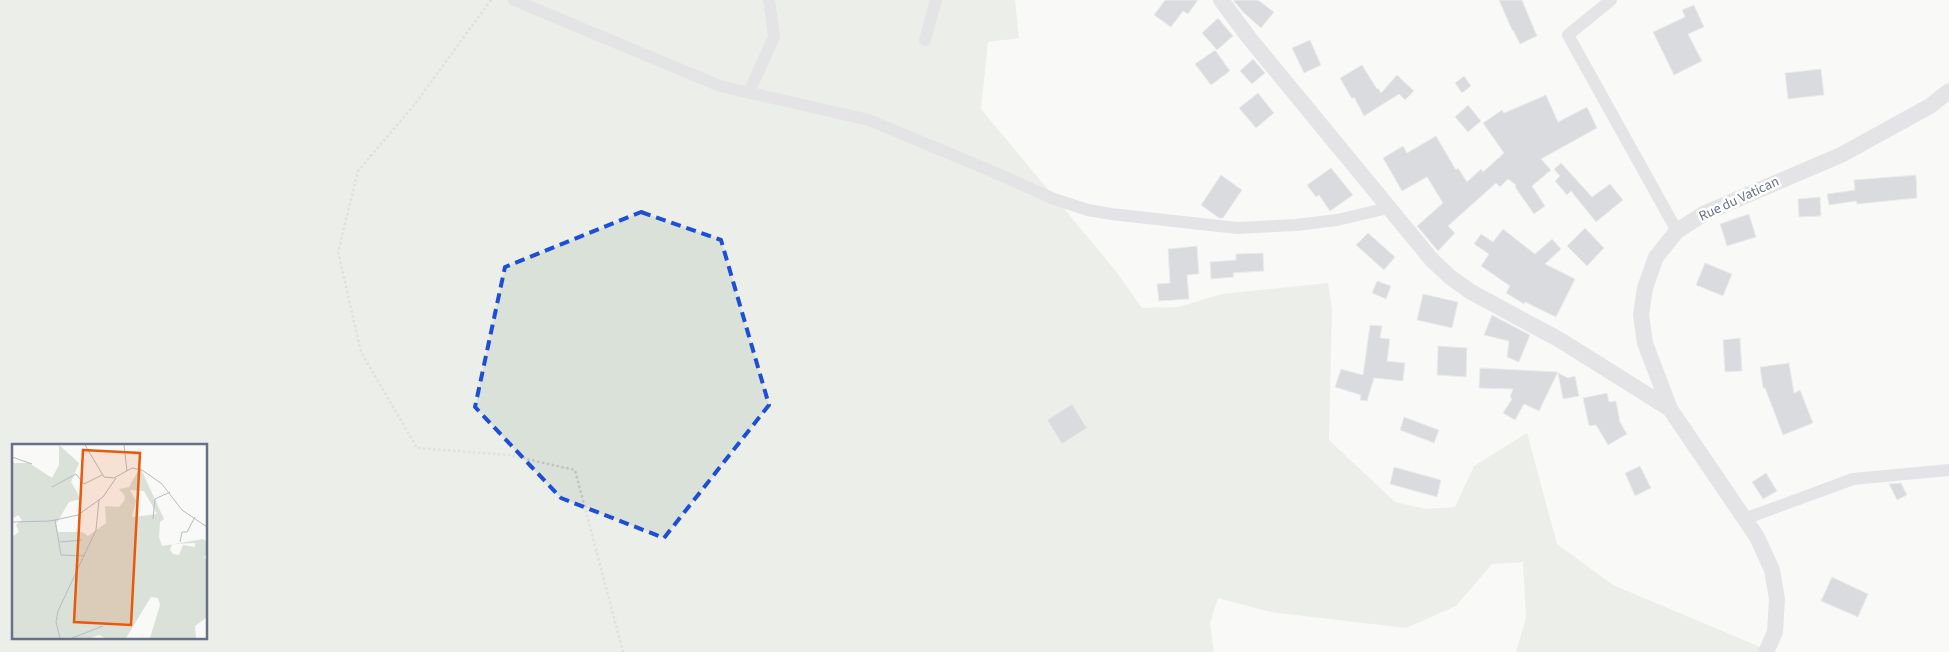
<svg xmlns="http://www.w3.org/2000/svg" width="1949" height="652" font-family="'Source Sans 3',sans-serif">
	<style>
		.green { fill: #d9e1d8; fill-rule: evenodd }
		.building { fill: #b2b6bf; stroke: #dbdbd9 }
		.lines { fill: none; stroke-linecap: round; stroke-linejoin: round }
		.path { stroke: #c1c2c5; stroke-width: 2.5; stroke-dasharray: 2.5 2.5; stroke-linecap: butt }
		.minor { stroke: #cacbd0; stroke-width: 12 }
		.tertiary { stroke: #cacbd0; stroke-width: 16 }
		.marked { fill: none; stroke: #1d4ed8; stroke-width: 4; stroke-dasharray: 10 6; stroke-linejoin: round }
		.labels { text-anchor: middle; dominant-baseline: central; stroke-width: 5; stroke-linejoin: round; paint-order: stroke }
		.street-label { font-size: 14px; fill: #687188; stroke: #fff }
		.inset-road { fill: none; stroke: #b6bbc4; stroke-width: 1 }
		.view { fill: #e8590c; fill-opacity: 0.15; stroke: #e8590c; stroke-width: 2.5 }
		.inset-edge { fill: none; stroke: #687188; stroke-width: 2.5 }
	</style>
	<rect width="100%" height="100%" fill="#f9f9f7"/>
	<path class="green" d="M0,0H1015L1019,38L988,42L981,109L1115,270L1142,308L1178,307L1222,294L1328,283L1332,309L1329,440L1395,502L1426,509L1455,507L1474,466L1527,433L1557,544L1613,585L1772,652H1516L1526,618L1523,562L1492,564L1456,606L1406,628L1270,612L1218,598L1210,623L1214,652H0ZM14,446H206V638H14Z"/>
	<g class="building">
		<path d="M1165,0H1198L1188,14L1183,11L1171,27L1154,15Z"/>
		<path d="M1233,0H1258L1274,12L1261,28L1243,12Z"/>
		<path d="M1499,0H1522L1537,36L1520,44L1513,30H1512Z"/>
		<path d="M1694,5L1704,27L1688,34L1702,61L1674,75L1653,32L1685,17L1682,10Z"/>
		<path d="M1218,18L1233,36L1217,50L1202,33Z"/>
		<path d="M1310,40L1321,65L1304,73L1292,48Z"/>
		<path d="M1215,50L1230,71L1211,85L1195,64Z"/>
		<path d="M1253,59L1265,73L1252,84L1240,71Z"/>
		<path d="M1362,65L1377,89L1378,88L1381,93L1397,75L1414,91L1405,100L1399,94L1364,116L1354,97L1352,99L1340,78Z"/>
		<path d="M1821,69L1824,95L1788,99L1785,73Z"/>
		<path d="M1464,76L1471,86L1462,93L1455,83Z"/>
		<path d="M1258,93L1274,113L1256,128L1239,108Z"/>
		<path d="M1546,95L1558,122L1587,107L1597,128L1541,159L1551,170L1532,186L1545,206L1534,214L1515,187L1516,185L1508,179L1500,187L1496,183L1448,226L1455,233L1438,251L1417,226L1443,203L1427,177L1402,191L1383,158L1403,146L1407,153L1436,136L1456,170L1458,168L1467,182L1481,169L1483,172L1504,153L1483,123L1502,110L1504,113Z"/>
		<path d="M1468,105L1481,121L1468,132L1455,117Z"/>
		<path d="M1561,163L1592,197L1610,184L1623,200L1596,222L1571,191L1567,195L1555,181L1560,176L1554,169Z"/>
		<path d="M1331,168L1353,195L1330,211L1319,195L1316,197L1307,185Z"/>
		<path d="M1221,175L1242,190L1223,218H1219L1201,205Z"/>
		<path d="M1916,175L1917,198L1857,204L1856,201L1829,205L1827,194L1855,190L1854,180Z"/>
		<path d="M1820,197L1821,216L1799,217L1798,199Z"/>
		<path d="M1749,214L1756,237L1727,246L1720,224Z"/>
		<path d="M1585,228L1604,248L1587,266L1567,246Z"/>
		<path d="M1503,229L1535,254L1552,239L1561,249L1545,264L1575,279L1556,317L1525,302L1524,304L1506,293L1510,286L1481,266L1489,254L1474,244L1481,234L1493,242Z"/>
		<path d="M1368,233L1395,257L1384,270L1356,245Z"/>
		<path d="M1197,246L1199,274L1187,275L1189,299L1159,301L1157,284L1170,283L1168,249Z"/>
		<path d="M1263,253L1264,271L1233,273L1234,277L1211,279L1210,262L1236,260V254Z"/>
		<path d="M1705,263L1732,274L1723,296L1696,285Z"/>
		<path d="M1377,281L1391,286L1386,299L1372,293Z"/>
		<path d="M1423,294L1458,302L1452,328L1417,320Z"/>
		<path d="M1492,315L1530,335L1519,362L1507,357L1509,341L1484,335Z"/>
		<path d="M1370,325L1382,326L1380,338L1390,339L1387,361L1405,363L1403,381L1374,378L1367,401L1360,400L1361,395L1335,387L1341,369L1363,375Z"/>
		<path d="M1740,338L1742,371L1725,372L1723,340Z"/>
		<path d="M1438,346L1467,348L1466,377L1437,375Z"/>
		<path d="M1789,363L1794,393L1800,390L1813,423L1783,435L1765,388H1763L1760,367Z"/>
		<path d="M1480,368L1558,372L1539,411L1524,404L1515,420L1503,413L1512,399L1510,397L1513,389L1479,388Z"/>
		<path d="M1558,373L1568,378L1575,376L1579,396L1563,399Z"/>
		<path d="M1607,393L1609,402L1616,401L1620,422L1627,434L1608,445L1596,425L1589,426L1583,398Z"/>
		<path d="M1072,404L1087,428L1062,444L1047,420Z"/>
		<path d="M1404,417L1439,430L1434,443L1400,430Z"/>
		<path d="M1640,466L1651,488L1635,496L1625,473Z"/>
		<path d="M1394,467L1441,480L1437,497L1390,484Z"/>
		<path d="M1766,473L1777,491L1763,499L1752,482Z"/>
		<path d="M1901,483L1907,495L1897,500L1889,484Z"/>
		<path d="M1832,577L1868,594L1858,617L1821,601Z"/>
	</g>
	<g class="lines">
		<path class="path" d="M491,0L415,104L358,171L338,252L361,352L417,448L509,455L575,470L623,652"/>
		<g class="minor">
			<path d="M514,0L720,86L869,120L989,170L1054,199L1088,210L1111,214L1237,228L1296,225L1337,220L1388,208"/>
			<path d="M1611,0L1568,35L1677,231"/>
			<path d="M925,40L936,0"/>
			<path d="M749,92L774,37L769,0"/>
			<path d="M1744,519L1853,479L1949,470"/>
		</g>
		<g class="tertiary">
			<path d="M1221,0L1250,39L1432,260L1450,277L1471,292L1560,340L1670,409"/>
			<path d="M1766,652L1775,632L1777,599L1772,570L1757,537L1670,409L1645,343L1641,315L1645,288L1656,257L1677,231L1705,213L1841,155L1930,106L1949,91"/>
		</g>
	</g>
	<path d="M0 0H1949V652H0ZM641,212L721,240L769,405L664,538L561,498L475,407L505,267Z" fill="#f9f9f7" fill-opacity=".55" fill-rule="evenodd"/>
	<path class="marked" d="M641,212L721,240L769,405L664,538L561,498L475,407L505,267Z"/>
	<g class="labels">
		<g class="street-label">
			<text transform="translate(1739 199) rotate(-25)">Rue du Vatican</text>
		</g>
	</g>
	<g transform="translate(12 444)">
		<rect width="195" height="195" fill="#f9f9f7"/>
		<path d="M47,1L67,19L59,38L69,55L57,58L44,80L46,88H70L76,92L94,79L93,62L107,63L112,57L113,52L107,45L117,43L128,23L152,75L148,78L147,93L150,102L191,95L195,98V110L192,113L195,117V173L183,182L184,194H138L148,161L146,154L139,153L114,194H93L87,191L79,194H0V93L7,88L4,81L10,76L6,71L0,75V19H17L40,34L47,21ZM118,46L132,47L145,70L120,73L124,57ZM183,99V103L171,101L167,111L161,110L158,106L160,100Z" fill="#d9e1d8" fill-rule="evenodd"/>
		<path class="inset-road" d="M73,1L92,33L102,34L120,24L130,26L150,40L170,66L195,83M112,1L115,27M0,13L20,20M40,43L64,30L72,40L90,31M141,75L143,55L158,48M43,76L49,111L73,112M0,78L38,77L66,71L91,53L104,34M48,98L70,96M168,98L170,88H175L183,73M48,194L44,178L46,167L84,86L87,56M60,194L91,182"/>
		<path class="view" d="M71,6L128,9L119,181L62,178Z"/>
		<rect width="195" height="195" class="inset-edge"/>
	</g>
</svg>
